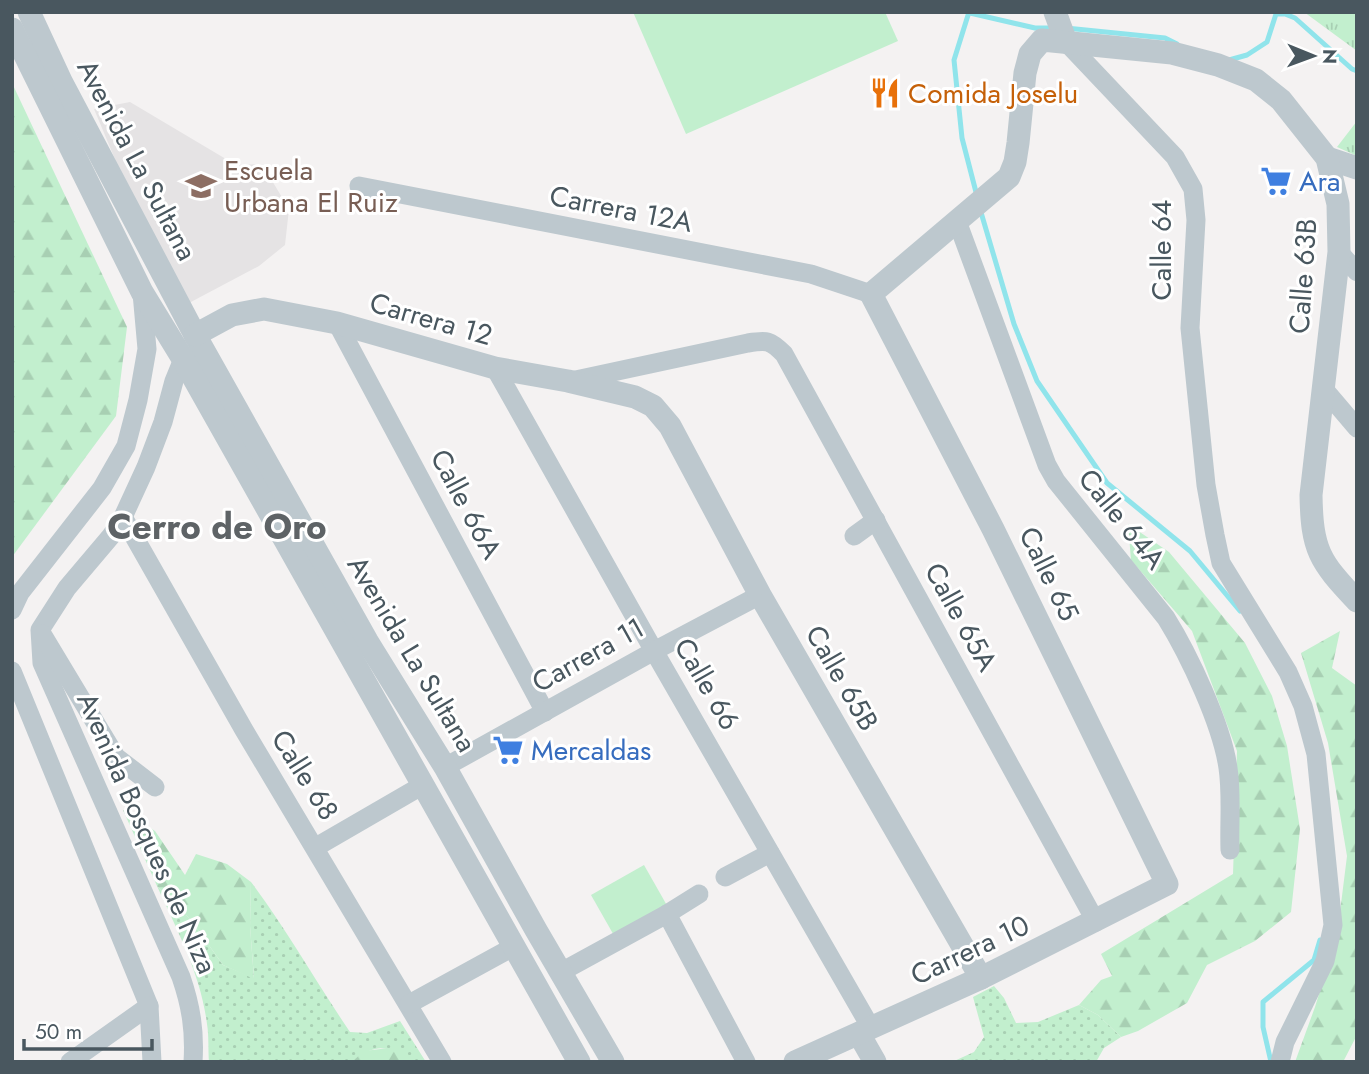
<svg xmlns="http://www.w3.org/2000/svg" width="1369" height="1074" font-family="Jost,sans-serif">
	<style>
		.education { fill: #e5e3e4 }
		.grass { fill: url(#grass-dots) }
		.forest { fill: url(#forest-firs) }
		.park { fill: url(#park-tufts) }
		.pitch { fill: #c2efce }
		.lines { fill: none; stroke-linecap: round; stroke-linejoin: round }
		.stream { stroke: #90e4eb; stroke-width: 5 }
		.minor { stroke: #bdc8ce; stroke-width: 19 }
		.tertiary { stroke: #bdc8ce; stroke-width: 23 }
		.labels { text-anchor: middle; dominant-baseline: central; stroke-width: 6; stroke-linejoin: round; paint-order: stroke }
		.food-label { font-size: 28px; fill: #c56008; stroke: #fff; text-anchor: start }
		.street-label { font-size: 28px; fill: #49575f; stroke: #fff }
		.education-label { font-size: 28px; fill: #785e54; stroke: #fff; text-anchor: start }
		.shop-label { font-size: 28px; fill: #366cbe; stroke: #fff; text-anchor: start }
		.district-label { font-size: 35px; font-weight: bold; fill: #5e6366; stroke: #fff }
	</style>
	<defs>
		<pattern id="grass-dots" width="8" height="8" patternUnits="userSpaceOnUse" patternTransform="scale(1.75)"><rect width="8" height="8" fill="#c2efce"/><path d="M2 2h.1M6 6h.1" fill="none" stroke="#a8cfb3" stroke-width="1.8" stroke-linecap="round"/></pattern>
		<pattern id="forest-firs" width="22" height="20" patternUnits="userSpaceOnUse" patternTransform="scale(1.75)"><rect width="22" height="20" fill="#c2efce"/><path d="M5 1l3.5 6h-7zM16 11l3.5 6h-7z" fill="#a8cfb3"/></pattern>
		<pattern id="park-tufts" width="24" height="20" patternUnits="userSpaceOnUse" patternTransform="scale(1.75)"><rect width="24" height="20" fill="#c2efce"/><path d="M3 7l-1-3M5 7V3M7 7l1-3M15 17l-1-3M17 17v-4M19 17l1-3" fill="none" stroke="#a8cfb3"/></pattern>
	</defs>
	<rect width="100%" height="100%" fill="#f4f2f2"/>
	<path class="education" d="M130,102L236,165L262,164L289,209L285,245L259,266L189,303L135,207L94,109Z"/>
	<g class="grass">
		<path d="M251,882C287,930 316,982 350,1032L367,1033L400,1021L426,1062C395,1062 389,1031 352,1062H209C208,1049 209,1036 207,1024C201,975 177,930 157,886L191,920L223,965L254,978L250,926Z"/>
		<path d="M994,986L1004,998L1016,1023L1038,1022L1079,1005L1098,1015L1121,1037L1104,1048L1096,1062H952L974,1052L984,1037L973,997Z"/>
	</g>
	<g class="forest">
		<path d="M12,83L127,327L116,416L12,557Z"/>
		<path d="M1128,524L1169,552L1245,643L1272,696L1287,746L1300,829L1291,912L1255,941L1207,965L1187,1003L1138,1031L1121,1037L1098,1015L1079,1005L1101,980L1112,976L1101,954L1233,874L1237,751L1192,631L1131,560Z"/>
		<path d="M1340,631L1332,668L1357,686V1035L1343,1062H1295L1315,1007L1337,936L1347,856L1328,743L1301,653Z"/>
		<path d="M123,810L155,831L185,875L196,854L227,864L251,882L250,926L254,979L223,965L191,920L157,886Z"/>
		<path d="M389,1048L418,1062H352L364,1051Z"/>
	</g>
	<g class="park">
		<path d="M1304,12H1357V51Z"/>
		<path d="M1357,121V156L1337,147Z"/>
	</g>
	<g class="pitch">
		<path d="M633,12H885L898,41L686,134Z"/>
		<path d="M644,865L669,909L616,939L591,895Z"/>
	</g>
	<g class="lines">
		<g class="stream">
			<path d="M969,12L954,60L962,138L977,196"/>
			<path d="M970,13L1035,28H1056"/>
			<path d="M1066,28L1165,38L1177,44"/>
			<path d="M1229,60L1247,55L1267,42L1276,14H1285L1295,18L1352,69L1357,71"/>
			<path d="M980,209L1014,324L1037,381L1107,483L1190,551L1240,611"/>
			<path d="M1271,1062L1263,1027V1002L1314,960L1320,940"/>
		</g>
		<g class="minor">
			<path d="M1066,42L1175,157L1193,189L1196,220L1190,328L1206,485L1215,535L1221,563L1288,672L1303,706L1316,754L1333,925L1325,961L1285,1042L1280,1062"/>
			<path d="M359,186L811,274L871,294"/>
			<path d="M957,221L1047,465L1056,481L1166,618C1189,655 1222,725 1228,768C1232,794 1229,823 1230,850"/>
			<path d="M1339,252L1357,272"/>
			<path d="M337,323L545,712"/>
			<path d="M183,359L174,381L163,422L146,467L123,517L111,536L67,588L40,630L42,663L181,977C191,1006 195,1031 193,1062"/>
			<path d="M495,368L654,651L871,1028"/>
			<path d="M571,381L748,343C767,340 770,340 784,354L1096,922"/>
			<path d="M1323,388L1357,428"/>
			<path d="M123,517L244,730L442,1062"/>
			<path d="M854,536L876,520"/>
			<path d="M12,610L20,593L102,488L126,446L138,400L147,349L142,293"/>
			<path d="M42,634L116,757L155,787"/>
			<path d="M12,671L149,1006L152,1062"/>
			<path d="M445,767L654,651L760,595"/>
			<path d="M316,847L423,785"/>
			<path d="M725,877L770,853"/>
			<path d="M667,914L746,1062"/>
			<path d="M561,972L667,914L699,894"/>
			<path d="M409,1004L513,947"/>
			<path d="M70,1062L149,1006"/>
		</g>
		<g class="tertiary">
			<path d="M29,12L61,81L195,335L367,641L445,767L536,930L613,1062"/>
			<path d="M1055,12L1066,42"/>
			<path d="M12,29L142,292L183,359L579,1062"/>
			<path d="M1327,158L1357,168"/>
			<path d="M195,335L232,315L264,309L337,323L495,368L568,381L635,397L653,406L670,426L760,595L981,978"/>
			<path d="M859,1034L875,1062"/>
			<path d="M795,1062L981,978L1167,884L993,529L871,294L1009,177L1015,162L1018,143L1025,73L1030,54L1042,40L1172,53L1218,65L1256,80L1281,100L1327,158L1338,204L1339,252L1311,495C1312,550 1319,561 1357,601"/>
		</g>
	</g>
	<defs>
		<g id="restaurant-bare" transform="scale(2.415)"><path d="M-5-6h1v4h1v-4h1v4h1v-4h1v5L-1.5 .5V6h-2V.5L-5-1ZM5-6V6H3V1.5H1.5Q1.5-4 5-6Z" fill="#e8710a" stroke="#fff" stroke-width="2.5" paint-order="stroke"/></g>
		<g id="supermarket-bare" transform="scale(2.415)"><path d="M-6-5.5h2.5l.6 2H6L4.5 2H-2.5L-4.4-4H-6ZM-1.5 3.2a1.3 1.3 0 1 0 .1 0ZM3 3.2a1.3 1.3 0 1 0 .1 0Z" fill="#3f7fe0" stroke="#fff" stroke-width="2.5" paint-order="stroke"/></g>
		<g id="school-bare" transform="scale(2.415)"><path d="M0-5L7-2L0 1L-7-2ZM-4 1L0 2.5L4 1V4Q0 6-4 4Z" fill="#8d6e63" stroke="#fff" stroke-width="2.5" paint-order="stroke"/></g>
	</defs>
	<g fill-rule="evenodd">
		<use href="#restaurant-bare" x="885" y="93"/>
		<use href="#supermarket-bare" x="1276" y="181"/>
		<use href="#school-bare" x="201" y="186"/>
		<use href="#supermarket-bare" x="508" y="750"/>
	</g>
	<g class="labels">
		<g class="food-label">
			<text x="908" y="93">Comida Joselu</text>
		</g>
		<g class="street-label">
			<text transform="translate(137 160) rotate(62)">Avenida La Sultana</text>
			<text transform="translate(621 209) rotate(11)">Carrera 12A</text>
			<text transform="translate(1161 250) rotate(-90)">Calle 64</text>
			<text transform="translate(1303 276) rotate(-86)">Calle 63B</text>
			<text transform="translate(431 319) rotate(16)">Carrera 12</text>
			<text transform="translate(466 504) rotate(62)">Calle 66A</text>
			<text transform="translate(1122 519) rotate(51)">Calle 64A</text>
			<text transform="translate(1049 574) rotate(64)">Calle 65</text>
			<text transform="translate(961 617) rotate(61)">Calle 65A</text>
			<text transform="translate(412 654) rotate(59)">Avenida La Sultana</text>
			<text transform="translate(588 655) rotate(-29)">Carrera 11</text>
			<text transform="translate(842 678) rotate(60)">Calle 65B</text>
			<text transform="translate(707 684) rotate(60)">Calle 66</text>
			<text transform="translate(305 775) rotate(58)">Calle 68</text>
			<text transform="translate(147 833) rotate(66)">Avenida Bosques de Niza</text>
			<text transform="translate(970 950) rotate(-25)">Carrera 10</text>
		</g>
		<g class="education-label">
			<text x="224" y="170">Escuela<tspan x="224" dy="32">Urbana El Ruiz</tspan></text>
		</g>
		<g class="shop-label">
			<text x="1299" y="181">Ara</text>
			<text x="531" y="750">Mercaldas</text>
		</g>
		<g class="district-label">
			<text x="217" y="527">Cerro de Oro</text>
		</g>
	</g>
	<rect width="1369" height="1074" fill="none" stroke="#49575f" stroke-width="28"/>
	<g transform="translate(1313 56) rotate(91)" stroke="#ffffff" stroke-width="5" paint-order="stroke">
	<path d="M0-5L12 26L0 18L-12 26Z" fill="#49575f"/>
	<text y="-10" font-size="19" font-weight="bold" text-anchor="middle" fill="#49575f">N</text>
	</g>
	<path d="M24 1039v10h128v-10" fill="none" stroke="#49575f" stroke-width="3.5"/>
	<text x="35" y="1039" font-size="21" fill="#49575f" stroke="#ffffff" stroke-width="5" paint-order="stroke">50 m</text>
</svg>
